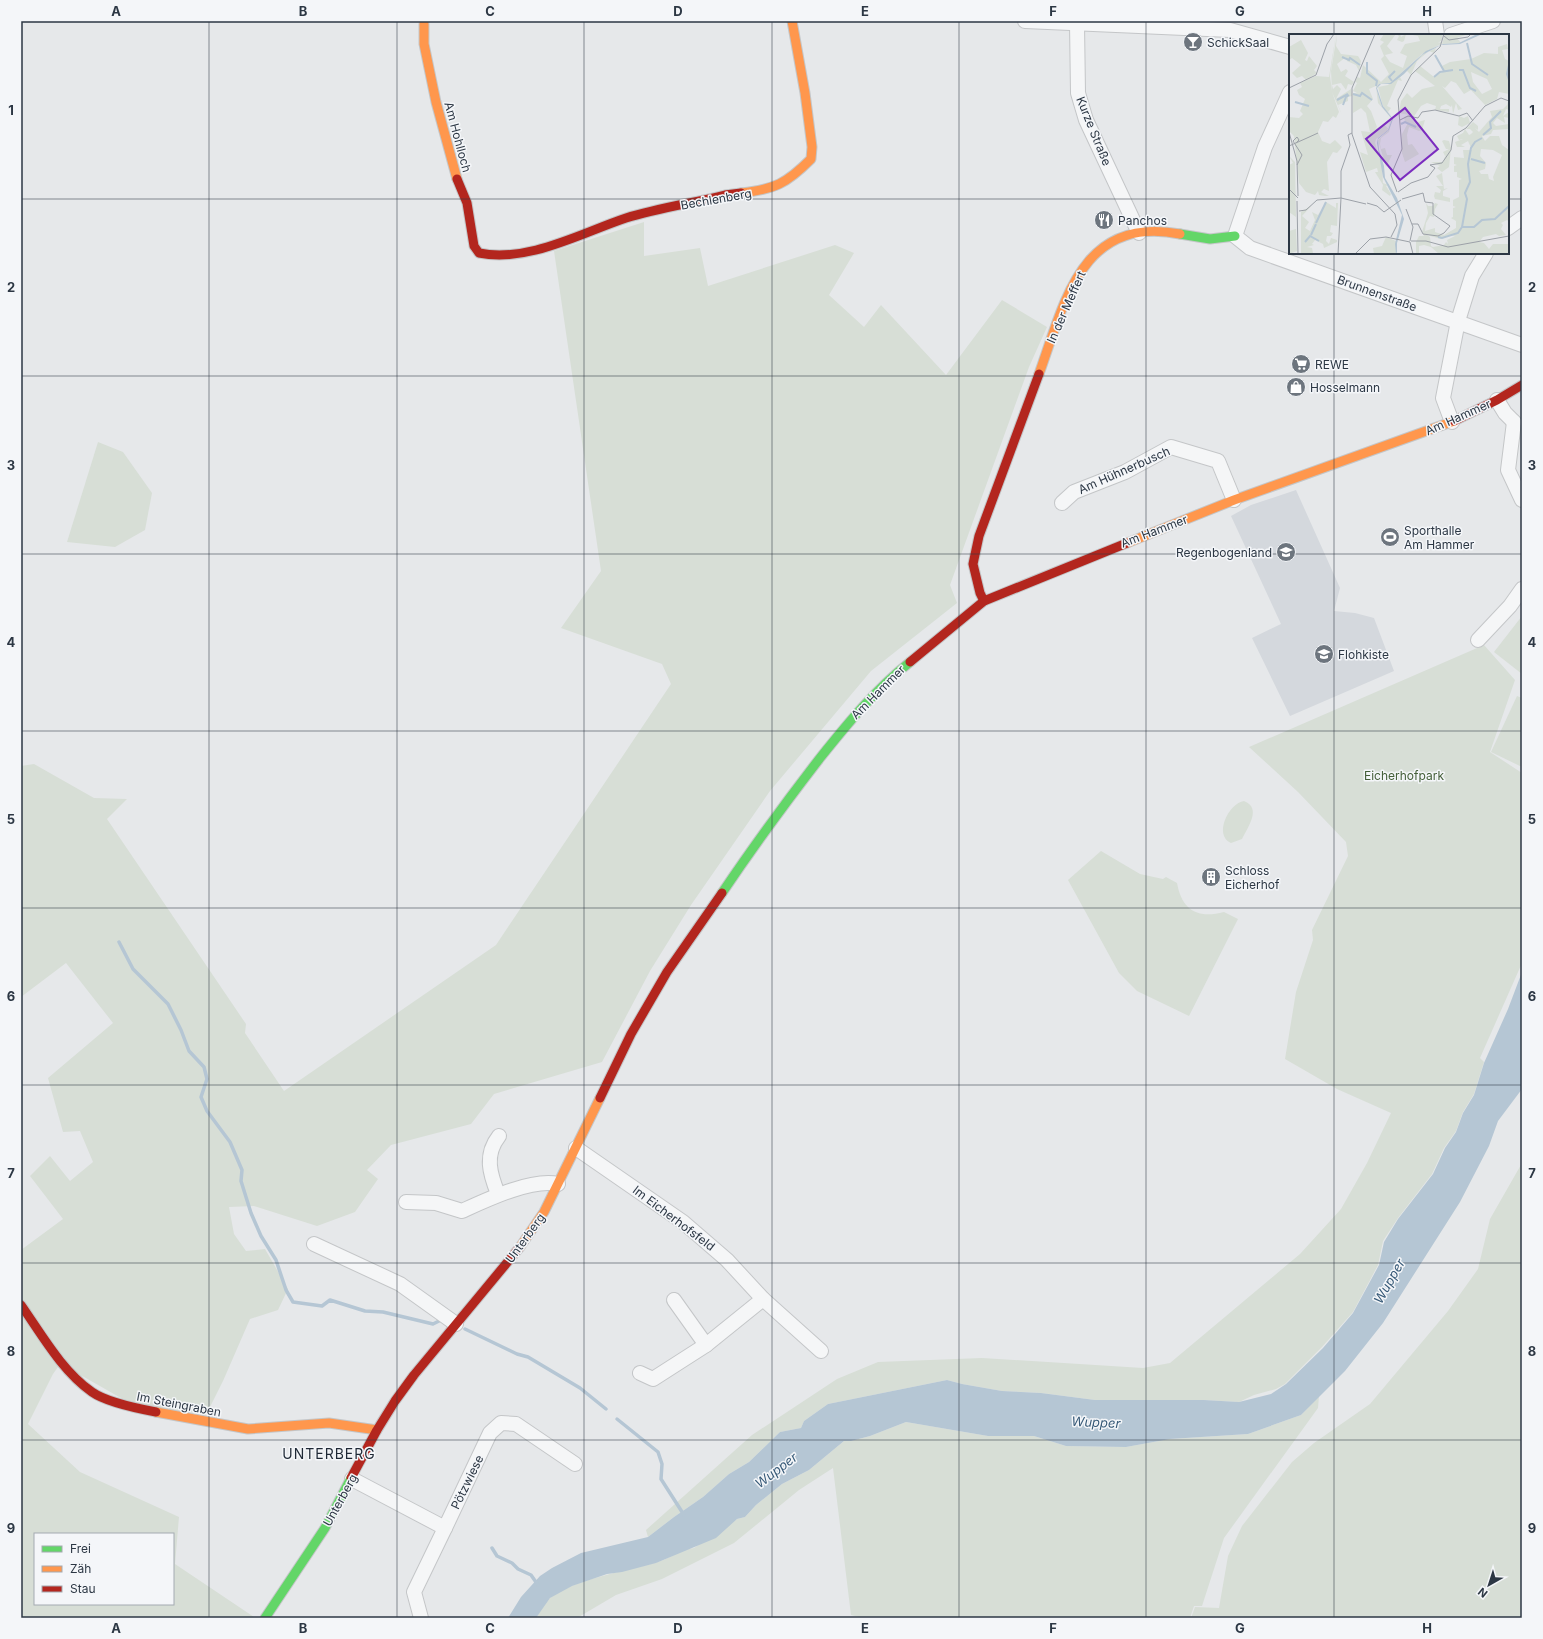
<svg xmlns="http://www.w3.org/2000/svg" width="1543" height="1639" font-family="Inter,sans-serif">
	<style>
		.built { fill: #d4d8dd }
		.green { fill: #d7ded6; fill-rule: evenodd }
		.water { fill: #b5c6d4 }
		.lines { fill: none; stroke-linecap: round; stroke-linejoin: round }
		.stream { stroke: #b5c6d4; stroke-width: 3.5 }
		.street-casing { stroke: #c4c6c8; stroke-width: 16 }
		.fast-casing { stroke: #c4c6c8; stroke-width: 11 }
		.slow-casing { stroke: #c4c6c8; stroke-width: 11 }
		.jam-casing { stroke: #c4c6c8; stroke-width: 11 }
		.street { stroke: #f5f6f7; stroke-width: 14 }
		.fast { stroke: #63d668; stroke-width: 9 }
		.slow { stroke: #ff974d; stroke-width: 9 }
		.jam { stroke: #b3261e; stroke-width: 9 }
		.grid { fill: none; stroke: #2c3744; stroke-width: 1; stroke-opacity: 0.55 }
		.labels { text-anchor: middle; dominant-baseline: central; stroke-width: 3; stroke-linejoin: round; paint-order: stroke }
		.poi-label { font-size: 12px; fill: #2c3744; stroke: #f4f6f9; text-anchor: start }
		.street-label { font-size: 12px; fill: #2c3744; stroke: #f4f6f9 }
		.park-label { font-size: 12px; fill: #445f39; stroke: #f4f6f9 }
		.water-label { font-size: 13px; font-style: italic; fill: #365977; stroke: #f4f6f9 }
		.quarter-label { font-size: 14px; letter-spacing: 1px; fill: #1e2835; stroke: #f4f6f9 }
		.inset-river { fill: none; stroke: #b5c6d4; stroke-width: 2 }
		.inset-road { fill: none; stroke: #9ca1a8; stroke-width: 1 }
		.view { fill: #7b2cbf; fill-opacity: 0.15; stroke: #7b2cbf; stroke-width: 2 }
		.inset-edge { fill: none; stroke: #2c3744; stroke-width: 2 }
		.neatline { fill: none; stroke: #2c3744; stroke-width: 1.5 }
		.grid-label { font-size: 13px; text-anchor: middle; font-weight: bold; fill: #2c3744 }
	</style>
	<rect width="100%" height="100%" fill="#e6e8ea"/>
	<path class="built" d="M1296,490L1340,588L1334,611L1355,613L1374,618L1394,671L1290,716L1252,638L1281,624L1231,516L1251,505Z"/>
	<g class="green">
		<path d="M644,222V256L700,248L708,286L835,245L854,253L829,295L864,327L881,305L946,375L1002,300L1047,327L1029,367L950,585L957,603L871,671L770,791L691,905L650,971L602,1062L494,1094L471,1124L391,1145L367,1170L378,1179L355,1212L317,1226L254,1206L229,1207L234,1234L246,1251L265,1249L288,1289L278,1310L250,1319L223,1381L206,1415L128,1402L84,1377L58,1367L53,1374L28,1424L80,1472L179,1517L175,1564L254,1617V1618H21V1250L63,1219L30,1176L50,1156L70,1181L93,1162L80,1131L63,1132L48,1078L113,1023L66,963L21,997V766L34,764L94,798L127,799L107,819L246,1024L245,1033L284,1091L496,945L671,684L662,664L561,628L601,571L554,251ZM35,1534H173V1604H35Z"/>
		<path d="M98,442L123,452L152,493L145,530L115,547L67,542Z"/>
		<path d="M1522,616V674L1494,652Z"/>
		<path d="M1484,645L1515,680L1490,752L1522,773V963L1480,1058L1484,1062L1474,1094L1463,1112L1456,1131L1444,1148L1432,1174L1398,1218L1383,1241L1378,1265L1353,1312L1322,1347L1285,1384L1276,1389L1254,1395L1239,1402L1204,1400H1095L1041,1393L1002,1391L962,1384L947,1380L828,1404L804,1421L801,1428L780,1432L749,1462L729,1474L703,1497L674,1517L648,1537L646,1530L752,1435L837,1379L878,1362L982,1358L1143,1368L1170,1363L1300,1254L1341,1209L1367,1163L1391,1113L1337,1089L1285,1059L1296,992L1313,940L1312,930L1348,856L1346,842L1298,792L1249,747Z"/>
		<path d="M1517,696L1522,698V767L1491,752Z"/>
		<path d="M1244,801C1262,808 1248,827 1242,839L1231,843C1213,835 1229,803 1244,801Z"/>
		<path d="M1101,851L1140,874L1163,879L1166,877L1177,883C1182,910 1197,919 1224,912L1238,919L1189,1016L1137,991L1119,973L1068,880Z"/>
		<path d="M1522,1163V1618H1191L1195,1607L1219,1608L1228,1556L1242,1526L1292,1462L1314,1443L1370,1404L1448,1311L1478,1269L1490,1219Z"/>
		<path d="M1319,1396L1318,1408L1224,1538L1202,1606H1194L1190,1618H863L851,1615L833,1468L799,1490L734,1543L662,1579L616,1595L577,1618H536C540,1612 544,1603 550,1598C572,1580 626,1571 654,1563C668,1560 679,1550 694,1548L737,1519L745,1517L756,1505L782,1484L809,1470L844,1441H851L870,1436L906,1422L988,1436H1034L1066,1446L1126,1447L1170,1439L1248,1434L1301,1415Z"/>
	</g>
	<path class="water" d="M1522,972V1089L1498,1121L1489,1146L1460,1202L1383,1323L1345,1371L1301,1415L1248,1434L1170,1439L1126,1447L1066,1446L1034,1436H988L906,1422L870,1436L851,1441H844L809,1470L782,1484L756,1505L745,1517L737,1519L716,1538L656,1563L622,1572L607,1574L572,1586L550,1598L536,1618H508L521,1597L540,1576L552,1568L581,1553L648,1537L674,1517L703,1497L729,1474L749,1462L780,1432L801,1428L804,1421L828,1404L947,1380L962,1384L1002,1391L1041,1393L1095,1400H1204L1239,1402L1271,1394L1286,1384L1323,1348L1353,1313L1379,1265L1384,1242L1398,1219L1433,1174L1445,1148L1456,1132L1463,1113L1474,1095L1484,1063L1508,1009Z"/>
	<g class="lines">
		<g class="stream">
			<path d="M119,942L133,969L168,1004L181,1030L189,1051L204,1067L207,1079L201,1097L207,1111L230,1142L242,1170L241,1181L251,1213L261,1236L276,1260L286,1290L293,1302L322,1306L330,1300L365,1311L383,1312L433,1324L443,1319"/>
			<path d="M465,1329L517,1354L528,1357L580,1388L606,1409"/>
			<path d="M617,1419L658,1452L662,1464L661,1479L684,1515"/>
			<path d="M492,1548L497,1556L512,1563L518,1569L531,1575L538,1585"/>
		</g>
		<g class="street-casing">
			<g id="street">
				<path d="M1025,21L1230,30L1290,47"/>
				<path d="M1435,21L1437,35"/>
				<path d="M1077,24L1078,93L1086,120L1139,233"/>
				<path d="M1451,35L1493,21"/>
				<path d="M1290,92L1265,147L1235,236L1250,248L1522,345"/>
				<path d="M1508,228L1522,218"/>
				<path d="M1497,400L1505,413L1514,422"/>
				<path d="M1452,422L1443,398L1458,321L1472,276L1486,253"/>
				<path d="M1514,422L1508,470L1522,500"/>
				<path d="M1062,503L1074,492L1125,472L1171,447L1218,461L1234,500"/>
				<path d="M1478,640L1510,606L1522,589"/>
				<path d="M576,1148L683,1222L727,1260L763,1299L706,1345L653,1379L640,1373"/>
				<path d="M498,1194C490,1174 484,1155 499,1136"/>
				<path d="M406,1202L436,1203L462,1211C486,1200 532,1178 558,1184"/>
				<path d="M314,1244L400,1284L456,1324"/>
				<path d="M763,1299L821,1351"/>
				<path d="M674,1300L706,1345"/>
				<path d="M352,1479L445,1528L490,1433L501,1423L516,1424L575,1464"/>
				<path d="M421,1618L414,1592L445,1528"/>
			</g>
		</g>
		<g class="fast-casing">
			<g id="fast">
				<path d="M1180,234L1210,239L1235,236"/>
				<path d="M722,893C753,847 786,802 820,758C848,723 875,690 910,662"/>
				<path d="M265,1618L325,1528L351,1478"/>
			</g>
		</g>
		<g class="slow-casing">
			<g id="slow">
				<path d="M424,24V44L436,102L457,179"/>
				<path d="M741,193C775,189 786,184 811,159L812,147L805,93L792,21"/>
				<path d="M1039,374C1065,302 1081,215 1180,234"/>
				<path d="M1127,543L1234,500L1454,421"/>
				<path d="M520,1247L544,1212L600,1098"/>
				<path d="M156,1412L248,1429L329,1423L377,1430"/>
			</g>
		</g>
		<g class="jam-casing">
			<g id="jam">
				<path d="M457,179L467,203L474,246L479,253C528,263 581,233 626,218C658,208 693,203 725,195L741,193"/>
				<path d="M1454,421L1497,400L1522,385"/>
				<path d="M984,601L980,593L973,564L979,536L1039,374"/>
				<path d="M910,662L984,601L1127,543"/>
				<path d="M600,1098L631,1034L667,972L722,893"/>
				<path d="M21,1305C42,1335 62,1371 92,1392C106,1402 140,1409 156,1412"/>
				<path d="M351,1478L377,1430L395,1401L414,1375L520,1247"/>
			</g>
		</g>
		<use href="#street" class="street"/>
		<use href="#fast" class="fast"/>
		<use href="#slow" class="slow"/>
		<use href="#jam" class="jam"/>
	</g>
	<path class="grid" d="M209,21V1618M397,21V1618M584,21V1618M772,21V1618M959,21V1618M1146,21V1618M1334,21V35M21,199H1290M1508,199H1522M1334,253V1618M21,376H1522M21,554H1522M21,731H1522M21,908H1522M21,1085H1522M21,1263H1522M21,1440H1522"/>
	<defs>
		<g id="bar-disc" transform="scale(1)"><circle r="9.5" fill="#6d757e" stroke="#f4f6f9"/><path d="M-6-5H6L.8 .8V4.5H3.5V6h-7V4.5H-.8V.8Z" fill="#fff"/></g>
		<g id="restaurant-disc" transform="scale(1)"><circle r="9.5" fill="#6d757e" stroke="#f4f6f9"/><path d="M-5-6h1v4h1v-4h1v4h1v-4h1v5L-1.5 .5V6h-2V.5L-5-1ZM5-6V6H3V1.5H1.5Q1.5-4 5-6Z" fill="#fff"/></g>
		<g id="supermarket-disc" transform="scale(1)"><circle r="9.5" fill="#6d757e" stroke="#f4f6f9"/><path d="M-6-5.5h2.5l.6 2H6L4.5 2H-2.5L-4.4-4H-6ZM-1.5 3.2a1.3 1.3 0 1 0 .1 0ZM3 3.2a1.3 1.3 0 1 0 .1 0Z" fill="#fff"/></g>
		<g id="shop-disc" transform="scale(1)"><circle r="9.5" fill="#6d757e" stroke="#f4f6f9"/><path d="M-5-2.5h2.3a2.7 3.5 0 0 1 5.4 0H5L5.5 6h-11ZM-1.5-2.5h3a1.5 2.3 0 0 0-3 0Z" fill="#fff"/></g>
		<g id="stadium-disc" transform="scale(1)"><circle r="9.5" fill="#6d757e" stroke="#f4f6f9"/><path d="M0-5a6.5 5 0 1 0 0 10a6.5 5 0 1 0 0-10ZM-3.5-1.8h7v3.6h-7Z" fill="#fff"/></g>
		<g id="school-disc" transform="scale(1)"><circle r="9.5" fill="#6d757e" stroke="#f4f6f9"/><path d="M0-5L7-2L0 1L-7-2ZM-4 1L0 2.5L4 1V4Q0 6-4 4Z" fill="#fff"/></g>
		<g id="building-disc" transform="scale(1)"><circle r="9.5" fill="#6d757e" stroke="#f4f6f9"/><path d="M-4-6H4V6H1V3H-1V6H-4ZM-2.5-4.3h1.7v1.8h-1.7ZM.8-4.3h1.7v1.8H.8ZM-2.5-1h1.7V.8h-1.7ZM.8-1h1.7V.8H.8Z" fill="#fff"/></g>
	</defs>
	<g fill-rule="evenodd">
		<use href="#bar-disc" x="1193" y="42"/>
		<use href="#restaurant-disc" x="1104" y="220"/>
		<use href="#supermarket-disc" x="1301" y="364"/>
		<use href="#shop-disc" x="1296" y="387"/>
		<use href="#stadium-disc" x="1390" y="537"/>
		<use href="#school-disc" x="1286" y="552"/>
		<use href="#school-disc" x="1324" y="654"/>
		<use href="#building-disc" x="1211" y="877"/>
	</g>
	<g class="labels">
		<g class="poi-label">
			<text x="1207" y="42">SchickSaal</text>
			<text x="1118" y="220">Panchos</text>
			<text x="1315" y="364">REWE</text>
			<text x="1310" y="387">Hosselmann</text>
			<text x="1404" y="530">Sporthalle<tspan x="1404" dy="14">Am Hammer</tspan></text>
			<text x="1272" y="552" text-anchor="end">Regenbogenland</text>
			<text x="1338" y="654">Flohkiste</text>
			<text x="1225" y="870">Schloss<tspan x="1225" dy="14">Eicherhof</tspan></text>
		</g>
		<g class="street-label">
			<text transform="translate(1094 131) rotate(68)">Kurze Straße</text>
			<text transform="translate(458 137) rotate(75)">Am Hohlloch</text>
			<text transform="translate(716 199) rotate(-10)">Bechlenberg</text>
			<text transform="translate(1377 293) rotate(20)">Brunnenstraße</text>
			<text transform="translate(1066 307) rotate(-66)">In der Meffert</text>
			<text transform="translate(1458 417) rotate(-24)">Am Hammer</text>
			<text transform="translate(1124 470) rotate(-24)">Am Hühnerbusch</text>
			<text transform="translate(1154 531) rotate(-21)">Am Hammer</text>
			<text transform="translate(878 692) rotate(-45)">Am Hammer</text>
			<text transform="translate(674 1218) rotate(37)">Im Eicherhofsfeld</text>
			<text transform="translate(525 1238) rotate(-54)">Unterberg</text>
			<text transform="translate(179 1404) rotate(11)">Im Steingraben</text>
			<text transform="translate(467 1482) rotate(-64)">Pötzwiese</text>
			<text transform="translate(340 1500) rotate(-61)">Unterberg</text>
		</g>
		<g class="park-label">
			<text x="1404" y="775">Eicherhofpark</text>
		</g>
		<g class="water-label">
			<text transform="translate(1389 1281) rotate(-60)">Wupper</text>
			<text transform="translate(1096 1422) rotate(3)">Wupper</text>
			<text transform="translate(776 1470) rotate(-37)">Wupper</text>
		</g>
		<g class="quarter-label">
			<text x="329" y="1453">UNTERBERG</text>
		</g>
	</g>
	<g transform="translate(1289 34)">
		<rect width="220" height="220" fill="#e6e8ea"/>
		<path d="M47,0L41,42L43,57L42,37L48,0L47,12L52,20L69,22L72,27L70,37L67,31L58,27L57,23L48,30L52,38L57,35L59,37L56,42L65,48L63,51L59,50L57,56L52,49L43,51L44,55L48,51L52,55L47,65L62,55L63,62L59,63V67L49,71L53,81L43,58L50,78L47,84L44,82L39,88L34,87L29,98L33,107L41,110L46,106L53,113L48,119L44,118L38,128L40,157L35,155L32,158L40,162H36L30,161L29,157L26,161L17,158L10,149L5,102L0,97V83L10,84L14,80L11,77L16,65L10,61L8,56L13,53L11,49L27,42L40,43ZM95,0H111L112,3L117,0L115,7L113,8L108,6L110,2L107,0L98,12L104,19L96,21L101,28L114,34L118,22L111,19L116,10L131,7L129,2L118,0H154L153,6L149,9L152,8V10L133,20L101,49L90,50L87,54L93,73L103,85L98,97L87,105L86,109L93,132L94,149L99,151L97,152L102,160L101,162L93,156L94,151L86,138H89L88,134L77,138L71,118L79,121L72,97L81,98L77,79L72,74L64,79V59H68L64,57L68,49L71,50L66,48L68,43L71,44L74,31L92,48L100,40L92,25L95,22L91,12L95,8L91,6ZM87,52L89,69L102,84L99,94L95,91L86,95L88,93L82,77L78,72L84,65L80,55ZM156,0H179L168,4L172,9L153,10ZM12,6L19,19L16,26L18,27L20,22L28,32L25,36L28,39L17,46L13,42L8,44L3,39L12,31L3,24L0,26V13ZM218,10L219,15L213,16L216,25L220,27V60L210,58L208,65L196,71L182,56L175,60L167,49L162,47L156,54L153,52L173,75L169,76L167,69L164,80L163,71L162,73L157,70L152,72L151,75H160V78L146,76L147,72L138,69L132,72L123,85L128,92L129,88L136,86L133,96L130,97L120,93L118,101L119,111L123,110L130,120L116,128L113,119V100L119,89L116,88L115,83L120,81L110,79L112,67L118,59L123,64L133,55L146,52L126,37L131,32L145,43L155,37L153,32L161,28L182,25L195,19L209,20V13ZM182,38L198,45L203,55L193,60L184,48ZM147,14L145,19L140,17L128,27L122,41L118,37L111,43L113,47L109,46L98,72L102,74L99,78L102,81L96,76L93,69L89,53L99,51L133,21L138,18ZM218,67L220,76L217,75L214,82L220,78V84L215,83L216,89L208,84L204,89L207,92L220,90V95L204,96L202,100L193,102L196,107L201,102H210L213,111L220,116V188L218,186L212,189L214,191L212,195L217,201L210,202L207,200L194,203L190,208L195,209L200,215L204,210H220V220H150L142,213L135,211L130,212V220H127V208L130,202H135L133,198L139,179L137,169L139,172H144L146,169L149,170L146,175L145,183L141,182L137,189L136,197L146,194V198L155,201L167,194V187L162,184L164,183V174L167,173L164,172V166L170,163V146L173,145L168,143V138H165V132L168,131L165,130V123L175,124L174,116H183L179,107L172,111L176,113H168L166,108L174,105L170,106L168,102L174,99L176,95L180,101L182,100L184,98L181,95H177L184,88L189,92V96L186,94L190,98L203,83L201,77L214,75L218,71ZM192,115L204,116L213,121L204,143L205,147L200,145L199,140H192L190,137L196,135L197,129L191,122ZM138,201L152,205L159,201L166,202L158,206L159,210L157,208L155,211L144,213L142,212L141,203ZM170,82L175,84L179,82L181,89L173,93L169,91ZM102,89L101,94L100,98L92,104L91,110L92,115L96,114L98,121H103L97,133L89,106L100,96ZM155,106L160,107L162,114L160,133L153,138L148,134L151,132L142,128H154L157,120L156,122L154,118L160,115H157L153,107ZM0,122L6,128L7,183L0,178V131L4,129ZM153,139L155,155L159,154L154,157V162L161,164V168L146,165L145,162L146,158L151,159L152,156L147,152H154L147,142ZM37,168L47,174V169H49L48,192L42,191L41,198L44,199L42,202H38L37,207L40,210L42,204L48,206V208L35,214L34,210L26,206L23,210L25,211L18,213L23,214L24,219L12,220V178L23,171L13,182L20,188L16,194L21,197L26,186L23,178L29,181ZM7,195L8,217L0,220V197ZM97,203L107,207V220H85L84,214L93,212Z" fill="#d7ded6" fill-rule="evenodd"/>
		<path d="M188,0H216L191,1L171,10L152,11L133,21L115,40L102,50H92L88,54L94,72L104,85L100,96L89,105L90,116L95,132L96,144L108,164L115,185L108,209V218L107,220L106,210L113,181L94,143L88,109L89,104L99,96L103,85L93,73L87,54L90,50L101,49L137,17L154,10L170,9Z" fill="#b5c6d4"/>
		<path class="inset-river" d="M178,9L183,30L199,41M146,21L155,37M53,23L60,26L61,24L71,31M78,28V39L88,47L87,52M220,31L218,40L220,46M170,36H174L181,54L187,57M145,43L151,38L164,36M103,47L100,43L106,37M64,60L71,62L73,59L83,66M48,66L59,60M6,68L20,72M54,71L57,63L60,61M112,90L116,88L127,93M194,101L202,94L201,88L212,77M182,125L196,129M27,189L37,168M173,193L178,165L176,159L181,148L179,130L182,114L186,108L193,104M22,201L27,190M149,203L153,204L169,199L173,193H185L193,186L206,185L220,172M16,208L21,202L30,207"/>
		<path class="inset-road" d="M86,0L63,54V100L81,153L106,180L108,191L102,203M155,2L160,6L179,3L182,0M0,54L27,41L38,10L45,0M111,86L119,82L129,84L133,78L146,76L170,82L178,79L184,87M0,98L8,127L9,162M18,104L29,99M7,109L10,106L8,103L4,107L13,121L8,131M0,112L18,104M0,155L9,164M108,158L102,141L113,115L109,66L122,41L151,13L155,0M109,158L122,149L139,143L146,134L141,131L153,129L162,116L164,102L177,94L196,72L212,64L220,67M113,165L134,159L136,168L144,169V180L161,192L155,199L149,202L134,200L129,190H123M8,167L9,220M78,169L88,172L95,178L112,166M117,175L124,193L121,207M10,177L17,176L28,166L52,164V137L61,111L59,101L63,99M122,207H137L159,213L220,202M121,208L124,220M49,220L52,164L77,170M66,220L81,205L97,203L121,208"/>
		<path class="view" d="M116,74L149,115L111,146L77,105Z"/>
		<rect width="220" height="220" class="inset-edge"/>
	</g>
	<rect width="1543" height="1639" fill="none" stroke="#f4f6f9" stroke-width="44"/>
	<rect x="34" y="1533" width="140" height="72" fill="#f4f6f9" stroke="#a4aab1"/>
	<rect x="42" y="1546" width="20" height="6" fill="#63d668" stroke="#a4aab1"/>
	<text x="70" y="1553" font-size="12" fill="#2c3744">Frei</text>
	<rect x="42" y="1566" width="20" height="6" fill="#ff974d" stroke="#a4aab1"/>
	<text x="70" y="1573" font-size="12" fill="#2c3744">Zäh</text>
	<rect x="42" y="1586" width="20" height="6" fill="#b3261e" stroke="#a4aab1"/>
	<text x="70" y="1593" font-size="12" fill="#2c3744">Stau</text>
	<g transform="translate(1489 1585) rotate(219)" stroke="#f4f6f9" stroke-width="3" paint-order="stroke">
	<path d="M0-3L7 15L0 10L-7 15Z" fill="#2c3744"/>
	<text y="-6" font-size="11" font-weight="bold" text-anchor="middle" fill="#2c3744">N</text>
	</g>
	<rect x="22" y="22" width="1499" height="1595" class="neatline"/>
	<g class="grid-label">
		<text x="116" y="16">A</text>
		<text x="303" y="16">B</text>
		<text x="490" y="16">C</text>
		<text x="678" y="16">D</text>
		<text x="865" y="16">E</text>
		<text x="1053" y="16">F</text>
		<text x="1240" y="16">G</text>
		<text x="1427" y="16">H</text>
		<text x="11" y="115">1</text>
		<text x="1532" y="115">1</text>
		<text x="11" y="292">2</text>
		<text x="1532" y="292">2</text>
		<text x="11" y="470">3</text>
		<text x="1532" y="470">3</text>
		<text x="11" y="647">4</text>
		<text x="1532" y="647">4</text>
		<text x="11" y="824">5</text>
		<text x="1532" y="824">5</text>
		<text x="11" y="1001">6</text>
		<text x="1532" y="1001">6</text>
		<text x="11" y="1178">7</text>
		<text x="1532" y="1178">7</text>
		<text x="11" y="1356">8</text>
		<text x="1532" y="1356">8</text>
		<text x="11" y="1533">9</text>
		<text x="1532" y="1533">9</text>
		<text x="116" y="1633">A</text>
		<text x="303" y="1633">B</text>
		<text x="490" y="1633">C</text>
		<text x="678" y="1633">D</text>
		<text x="865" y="1633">E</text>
		<text x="1053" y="1633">F</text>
		<text x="1240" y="1633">G</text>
		<text x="1427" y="1633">H</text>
	</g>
</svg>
